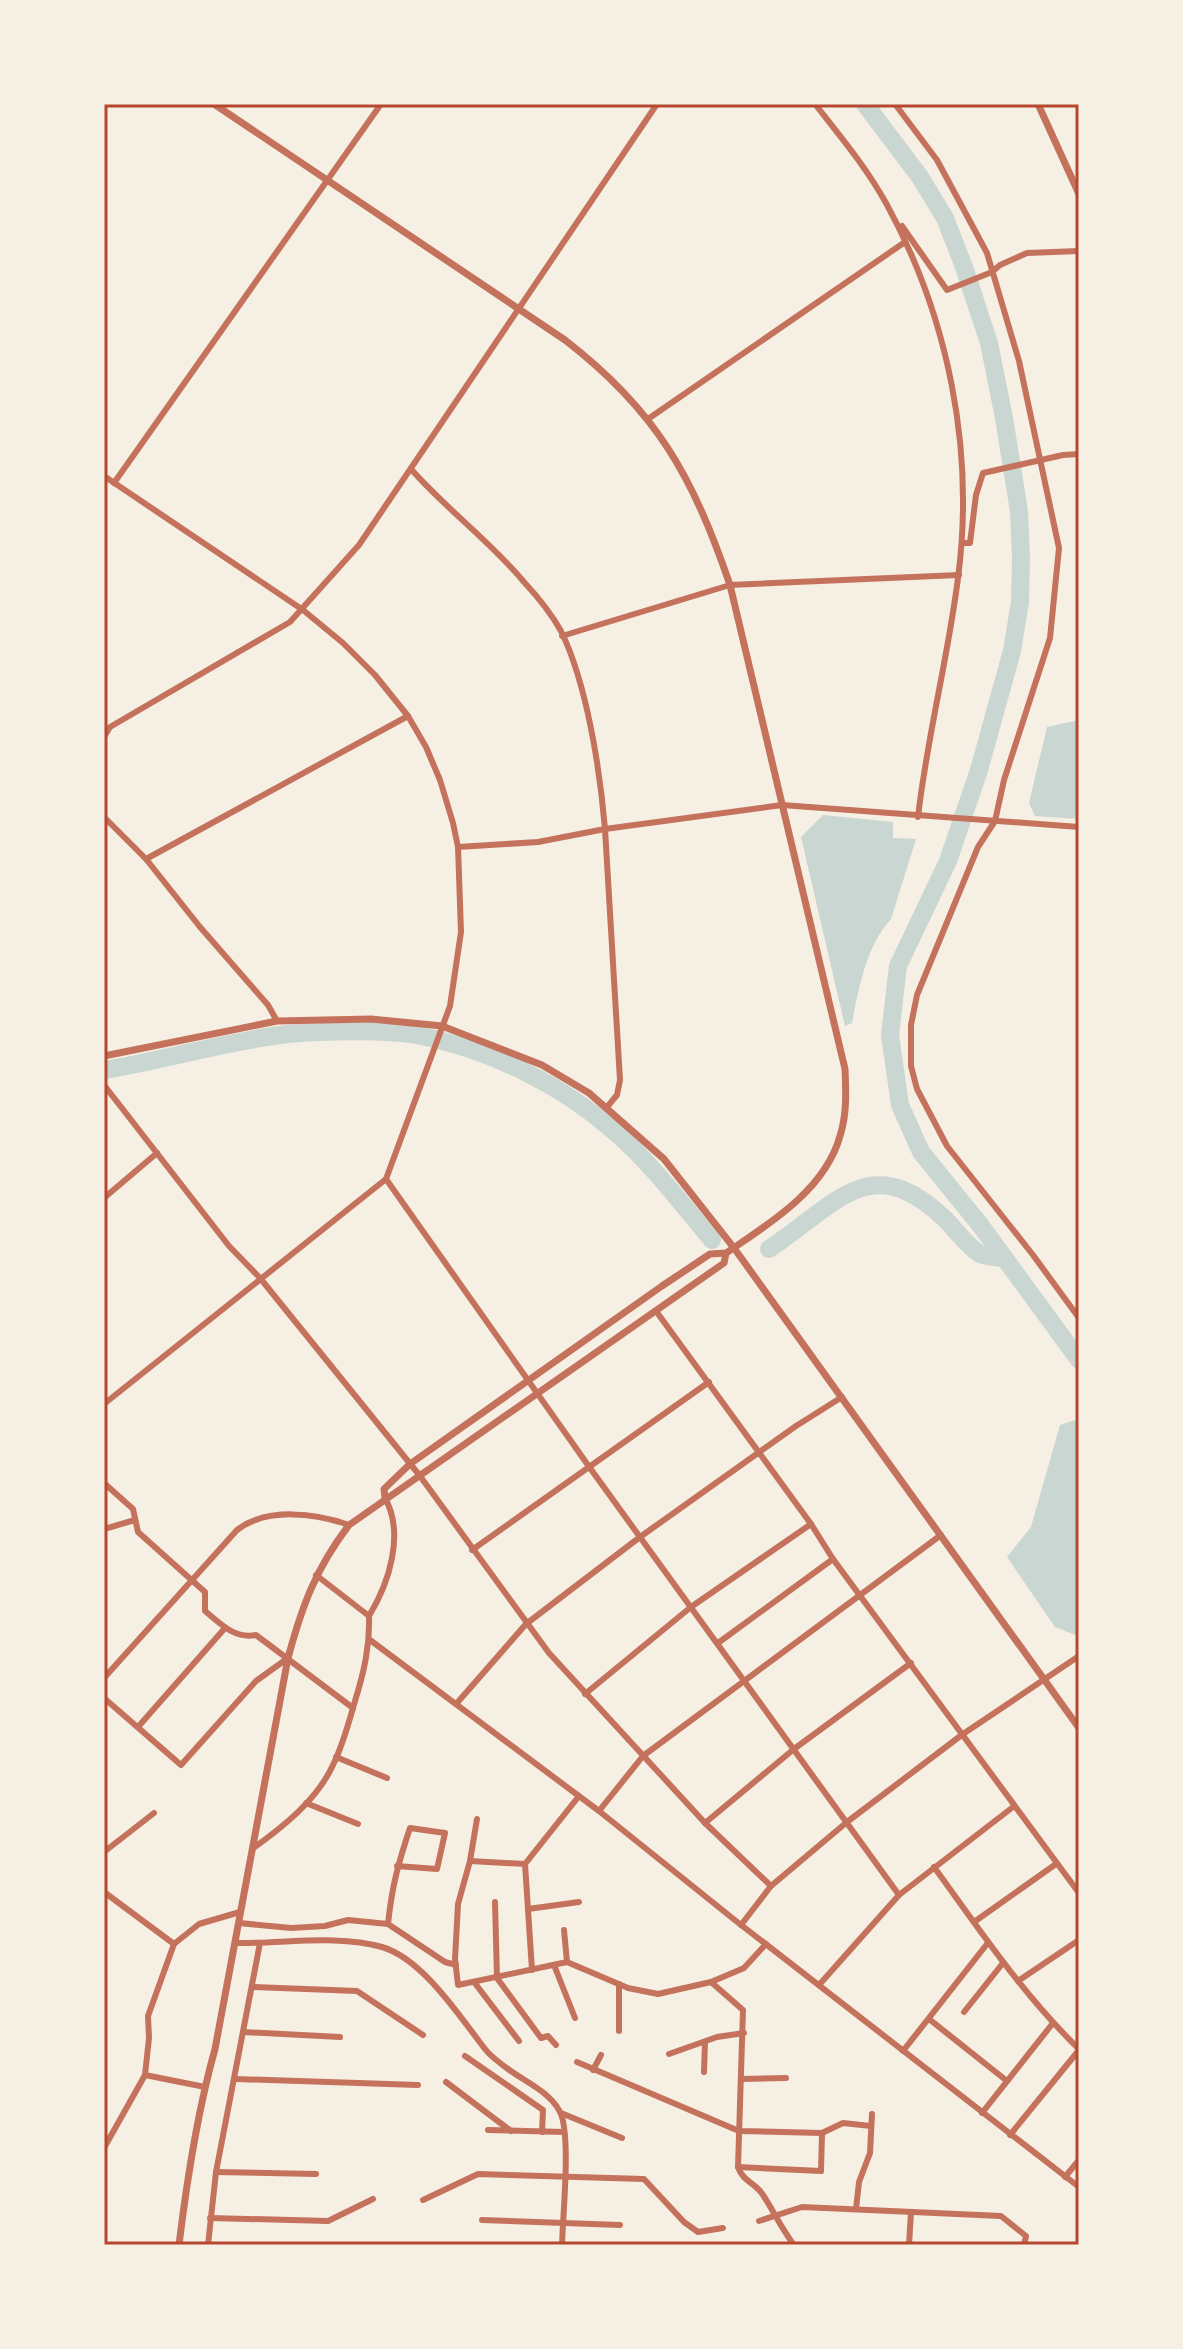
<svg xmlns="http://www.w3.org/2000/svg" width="1183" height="2349" font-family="'Alegreya Sans',sans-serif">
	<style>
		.water { fill: #c9d6d2 }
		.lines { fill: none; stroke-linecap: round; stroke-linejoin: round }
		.river { stroke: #c9d6d2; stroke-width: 18 }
		.minor { stroke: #c5725c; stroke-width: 6 }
		.tertiary { stroke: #c5725c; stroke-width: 7 }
		.neatline { fill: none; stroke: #b5482f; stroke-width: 3 }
	</style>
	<rect width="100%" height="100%" fill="#f6efe4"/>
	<g class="water">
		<path d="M1079,720V819L1035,816L1029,803L1047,727Z"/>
		<path d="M823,815L893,822V838L916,839L891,919C866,946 859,988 852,1023L845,1026L801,837Z"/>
		<path d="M1075,1420L1079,1423L1078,1636L1055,1627L1007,1557L1031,1527L1060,1425Z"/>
	</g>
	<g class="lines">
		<g class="river">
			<path d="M865,104L920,177L945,218L964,267L989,343L1004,418L1019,511L1021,558L1020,602L1012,651L979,770L948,861L898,966L890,1035L900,1105L921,1152L981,1226L1079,1360"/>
			<path d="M104,1070C166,1060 226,1041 288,1034C322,1031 389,1029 422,1036C492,1051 561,1084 615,1132C652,1164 681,1203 712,1240"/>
			<path d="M769,1249C835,1206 870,1147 945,1219C955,1229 968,1247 980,1254C987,1257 998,1257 1005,1259"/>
		</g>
		<g class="minor">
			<path d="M815,104C840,136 866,167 886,203C948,316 975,449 958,578C948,658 927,737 918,817"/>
			<path d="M895,104L937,160L987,253L1019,361L1059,548L1050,638L1004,780L995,821L978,847L917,995L911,1025V1066L917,1089L947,1146L1033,1255L1079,1318"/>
			<path d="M899,228L902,226L947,290L992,272L1000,265L1027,253L1079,251"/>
			<path d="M648,419L905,242"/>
			<path d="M411,469C446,509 490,541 524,582C537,596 552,615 561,631C587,684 600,770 605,829L620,1080L617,1095L607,1107"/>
			<path d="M104,476L303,610L343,643L375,675L408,716L426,747L440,780L453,823L458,847L461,932L450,1006L386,1179L104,1404"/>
			<path d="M114,483L381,104"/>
			<path d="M962,543H970L976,495L983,473L1063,455L1079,454"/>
			<path d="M562,636L730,585L959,575"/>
			<path d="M104,737L110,727L290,622L359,545L657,104"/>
			<path d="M104,817L146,859L200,927L268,1005L277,1021"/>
			<path d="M458,847L538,842L605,829L782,805L1079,827"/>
			<path d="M146,859L408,716"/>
			<path d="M104,1085L229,1246L260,1278L420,1476L549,1653L705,1823L771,1886"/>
			<path d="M386,1179L590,1468L899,1895L1013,1807"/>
			<path d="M104,1198L157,1153"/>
			<path d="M656,1311L811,1524L833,1559L1079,1893"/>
			<path d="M104,1483L133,1509L138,1532L205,1592V1611C221,1624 234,1639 256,1635L353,1708"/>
			<path d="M104,1529L135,1520"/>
			<path d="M472,1550L709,1382"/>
			<path d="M369,1616C389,1583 405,1534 385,1498"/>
			<path d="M370,1640L599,1811L736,1921L1079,2187"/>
			<path d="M718,1643L833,1559"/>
			<path d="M104,1678L237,1530C267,1507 316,1513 349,1525"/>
			<path d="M585,1694L691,1607L811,1524"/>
			<path d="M104,1698L181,1765L256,1681L288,1658"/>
			<path d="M457,1703L526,1624L640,1537L796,1426L842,1397"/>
			<path d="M138,1727L225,1628"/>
			<path d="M336,1757L387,1778"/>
			<path d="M306,1803L358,1824"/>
			<path d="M599,1811L643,1756L941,1535"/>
			<path d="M477,1819L470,1861L458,1904L455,1959L458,1985L567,1962L564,1930"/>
			<path d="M705,1823L794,1749L911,1663"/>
			<path d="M252,1849C283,1827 317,1800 333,1765C343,1745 349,1722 355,1701C364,1672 370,1646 369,1616L316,1575"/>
			<path d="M104,1852L154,1813"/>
			<path d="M470,1861L525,1864L579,1796"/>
			<path d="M525,1864L532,1970"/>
			<path d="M397,1866L437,1869L445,1833L410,1828C398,1864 392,1886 388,1924L445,1962L456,1965"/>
			<path d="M934,1867C980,1930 1023,1995 1079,2049"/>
			<path d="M104,1892L174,1944"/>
			<path d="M495,1902L497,1978L541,2038L548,2036L556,2045"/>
			<path d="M528,1909L579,1902"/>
			<path d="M974,1922L1056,1864"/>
			<path d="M239,1923L291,1928L325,1926L348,1920L388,1924"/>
			<path d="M741,1925L771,1886L847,1822L963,1734L1079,1656"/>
			<path d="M235,1943C281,1944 338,1934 382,1947C423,1959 460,2017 485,2049C491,2057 500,2063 508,2069C525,2082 555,2094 562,2117C570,2145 563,2213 562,2245"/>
			<path d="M766,1944L744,1968L711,1982L743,2010L738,2167C743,2182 756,2183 763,2195C774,2212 782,2229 794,2245"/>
			<path d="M567,1962L628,1988L658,1994L711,1982"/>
			<path d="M554,1965L575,2018"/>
			<path d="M1018,1981L1079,1940"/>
			<path d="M474,1982L519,2041"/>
			<path d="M819,1985L899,1895"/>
			<path d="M252,1987L357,1991L423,2035"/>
			<path d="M964,2012L1003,1963"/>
			<path d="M929,2019L1007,2081"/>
			<path d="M619,2031V1984"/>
			<path d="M243,2032L340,2037"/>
			<path d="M903,2051L987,1944"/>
			<path d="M669,2054L717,2037L744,2033"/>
			<path d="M465,2056L543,2110L542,2132"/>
			<path d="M577,2062L739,2131L822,2133L843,2123L871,2126"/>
			<path d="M593,2070L601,2055"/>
			<path d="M704,2072L705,2042"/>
			<path d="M145,2075L205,2087"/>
			<path d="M235,2079L418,2085"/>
			<path d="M741,2079L786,2078"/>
			<path d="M446,2082L511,2131"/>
			<path d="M561,2113L622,2138"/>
			<path d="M982,2113L1053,2023"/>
			<path d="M488,2130L564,2132"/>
			<path d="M1010,2135L1079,2050"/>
			<path d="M104,2148L145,2075L149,2038L148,2016L174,1944L199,1924L240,1912"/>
			<path d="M738,2167L821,2171L822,2133"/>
			<path d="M216,2172L316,2174"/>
			<path d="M1065,2177L1079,2160"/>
			<path d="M423,2200L478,2174L644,2179L684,2222L698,2232L723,2228"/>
			<path d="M856,2209L859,2182L870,2153L872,2114"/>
			<path d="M210,2218L328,2221L373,2199"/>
			<path d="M482,2220L620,2225"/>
			<path d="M759,2221L802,2207L1001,2216L1026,2236L1024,2245"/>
			<path d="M208,2245L216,2172L260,1943"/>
			<path d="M909,2245L911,2212"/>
		</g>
		<g class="tertiary">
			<path d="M214,104L565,340C657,411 693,477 730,585L845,1069C846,1092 847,1114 840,1136C825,1190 769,1224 726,1253L710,1254L662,1286L410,1464L384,1489L385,1498"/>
			<path d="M1038,104L1079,194"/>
			<path d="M104,1056L277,1021L371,1019L442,1026L542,1065L589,1093L664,1159L734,1248L1079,1728"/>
			<path d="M179,2245C187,2179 197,2113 215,2049L288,1658C302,1606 316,1568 349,1525L724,1263L726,1253"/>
		</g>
	</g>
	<rect width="1183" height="2349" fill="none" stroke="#f6efe4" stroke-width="212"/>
	<rect x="106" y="106" width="971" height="2137" class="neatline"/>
</svg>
